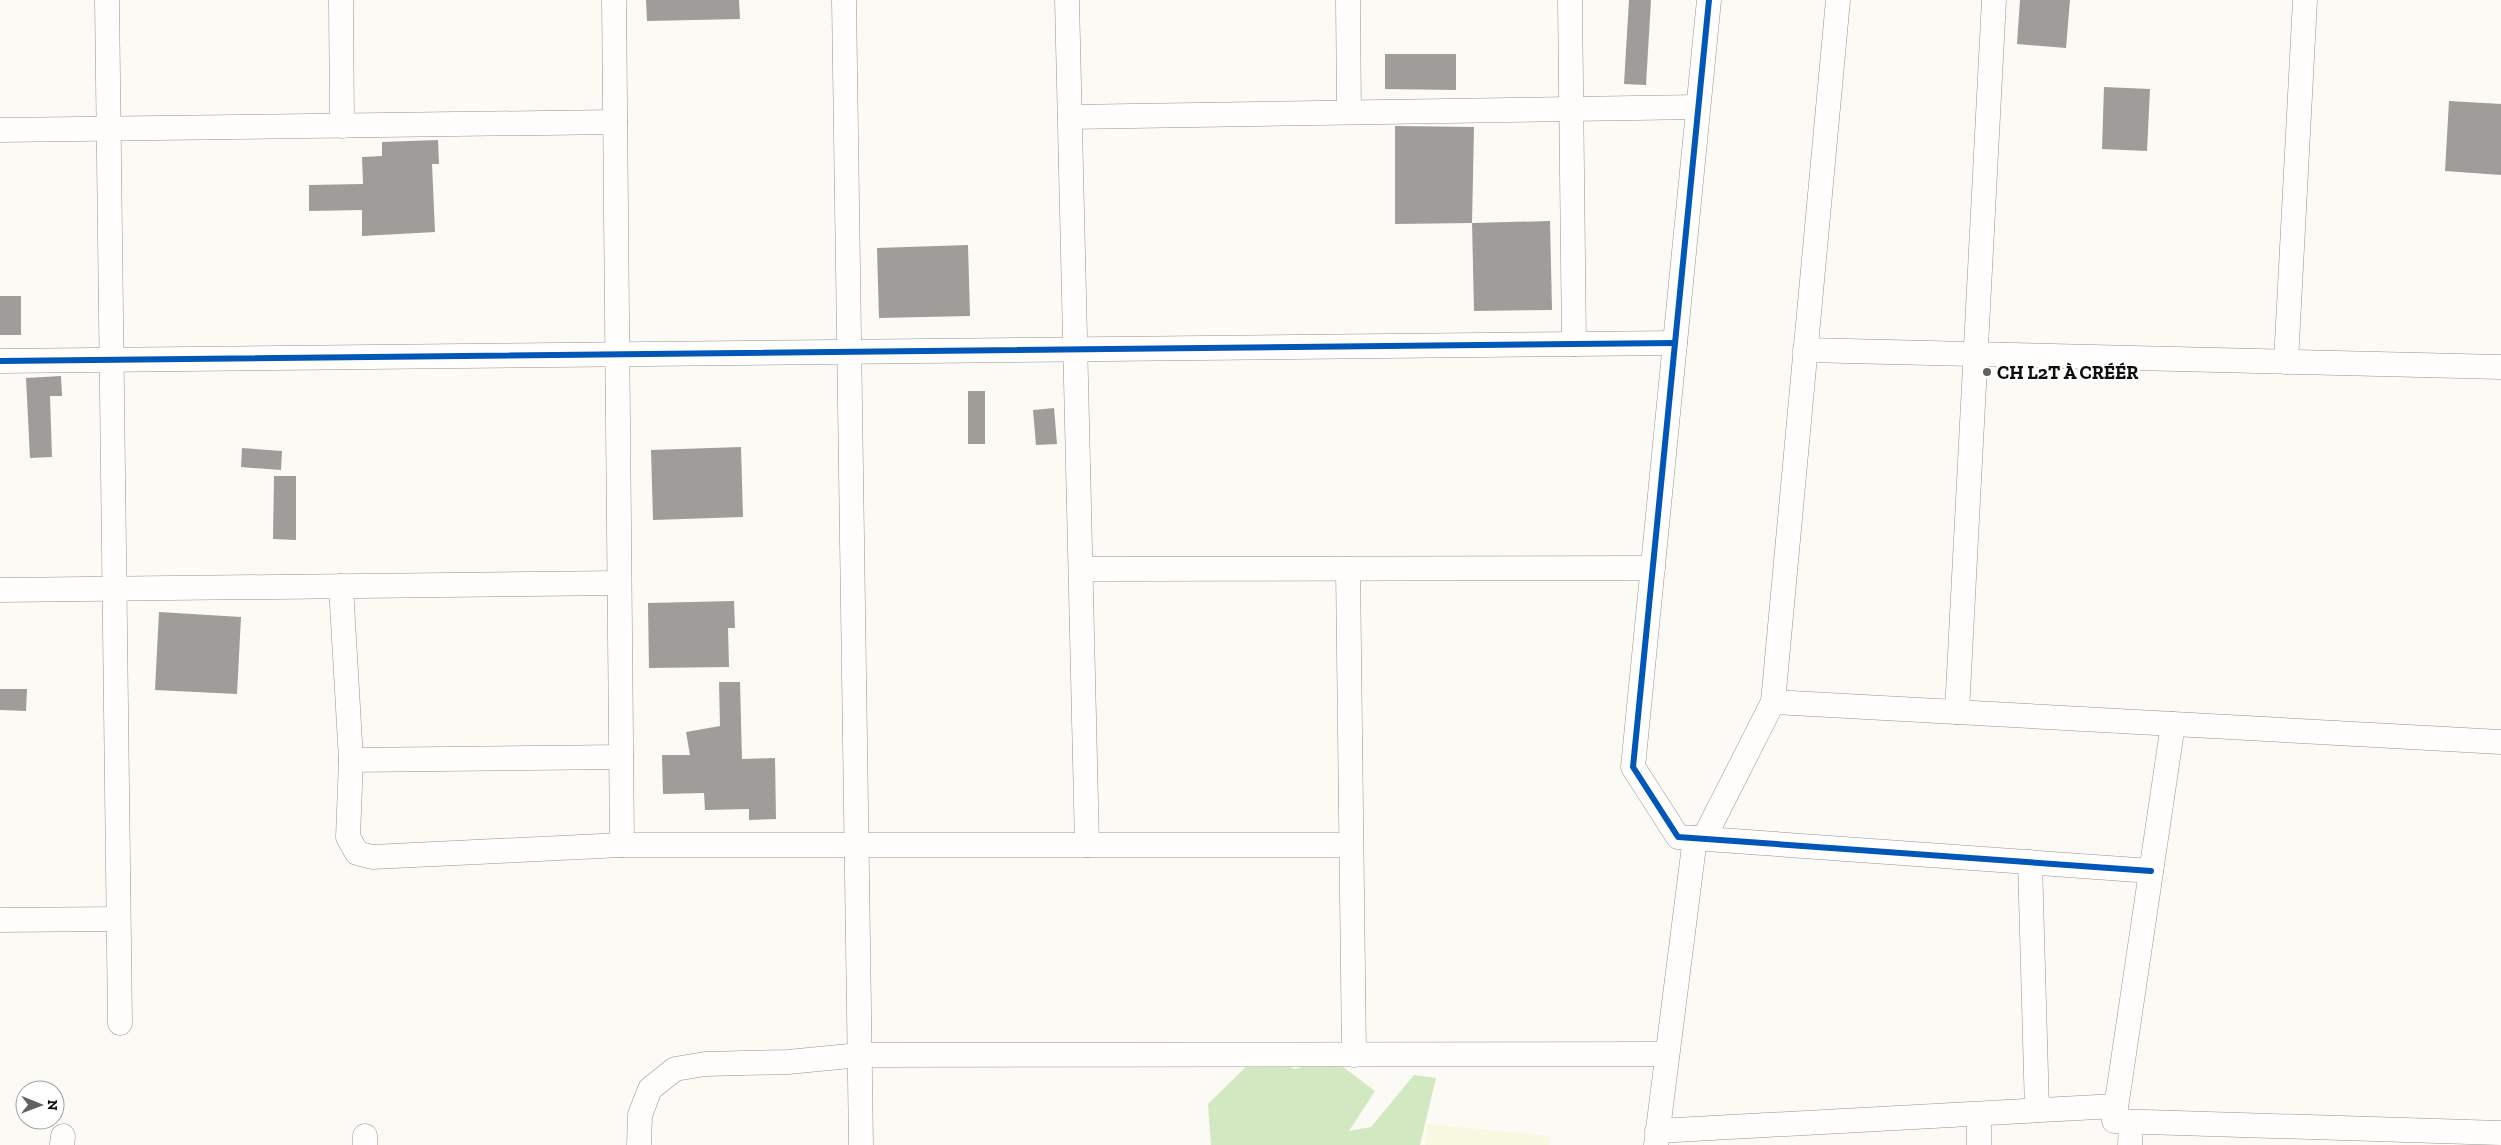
<svg xmlns="http://www.w3.org/2000/svg" width="2501" height="1145" font-family="'Zilla Slab',serif">
	<style>
		.farmland { fill: #f8f7e0 }
		.forest { fill: #d2e8c1 }
		.building { fill: #9f9d99 }
		.lines { fill: none; stroke-linecap: round; stroke-linejoin: round }
		.minor-casing { stroke: #959492; stroke-width: 25 }
		.minor { stroke: #fffefd; stroke-width: 24 }
		.cycleway-casing { stroke: #fff; stroke-width: 9 }
		.cycleway { stroke: #0057b8; stroke-width: 6 }
		.poi-dot { fill: #61615e; stroke: #fff; stroke-width: 2 }
		.labels { text-anchor: middle; dominant-baseline: central; stroke-width: 5; stroke-linejoin: round; paint-order: stroke }
		.poi-label { font-size: 19px; font-weight: bold; fill: #0e0e0e; stroke: #fff; text-anchor: start }
	</style>
	<rect width="100%" height="100%" fill="#fcfaf4"/>
	<path class="farmland" d="M1427,1124L1478,1129L1551,1136L1550,1145H1425Z"/>
	<path class="forest" d="M1258,1055L1295,1069L1331,1058L1375,1091L1349,1131L1371,1127L1414,1075L1436,1078L1420,1145H1211L1208,1104Z"/>
	<g class="building">
		<path d="M646,0H739L740,19L647,21Z"/>
		<path d="M1629,0H1651L1646,85L1624,84Z"/>
		<path d="M2020,0H2070L2066,48L2017,44Z"/>
		<path d="M1385,54H1456V90L1385,89Z"/>
		<path d="M2104,87L2150,89L2147,151L2102,149Z"/>
		<path d="M2449,101L2501,104V175L2445,171Z"/>
		<path d="M1395,126L1474,127L1472,223L1395,224Z"/>
		<path d="M438,140L439,164H432L435,232L362,236V210L309,211V185L363,184L362,157L382,156V142Z"/>
		<path d="M1550,221L1552,310L1474,311L1472,223Z"/>
		<path d="M968,245L970,316L879,318L877,248Z"/>
		<rect x="0" y="296" width="21" height="39"/>
		<path d="M61,376L62,396H50L52,457L30,458L26,378Z"/>
		<rect x="968" y="391" width="17" height="53"/>
		<path d="M1054,408L1057,444L1036,445L1033,410Z"/>
		<path d="M741,447L743,517L653,520L651,450Z"/>
		<path d="M242,448L282,451L281,470L241,467Z"/>
		<path d="M274,476H296V540L273,539Z"/>
		<path d="M734,601L735,628H728L729,667L649,668L648,603Z"/>
		<path d="M159,612L241,617L237,694L155,690Z"/>
		<path d="M719,682H740L742,759L775,758L776,819L749,820V809L705,810L704,793L663,794L662,755H690L686,732L720,726Z"/>
		<path d="M0,689H27L26,711L0,710Z"/>
	</g>
	<g class="lines">
		<g class="minor-casing">
			<g id="minor">
				<path d="M107,0L120,1023"/>
				<path d="M341,0L342,126"/>
				<path d="M614,0L622,845"/>
				<path d="M844,0L861,1145"/>
				<path d="M1067,0L1087,845"/>
				<path d="M1348,0L1349,112"/>
				<path d="M1570,0L1574,344"/>
				<path d="M1709,0L1633,767L1678,837L2151,871"/>
				<path d="M1070,117L1698,107"/>
				<path d="M0,130L615,122"/>
				<path d="M1805,350L2501,367"/>
				<path d="M0,361L1675,343"/>
				<path d="M2286,362L2305,0"/>
				<path d="M1081,569L1653,568"/>
				<path d="M1348,569L1354,1055"/>
				<path d="M341,586L351,760L348,837L357,853L372,857L622,845H1351"/>
				<path d="M0,590L619,583"/>
				<path d="M1773,702L2501,742"/>
				<path d="M1957,712L1994,0"/>
				<path d="M2173,724L2114,1121L2501,1133"/>
				<path d="M351,760L621,757"/>
				<path d="M1704,838L1773,702L1838,0"/>
				<path d="M2030,862L2037,1110"/>
				<path d="M0,920L118,919"/>
				<path d="M1657,1131L2116,1106"/>
				<path d="M62,1145L63,1136"/>
				<path d="M365,1145V1136"/>
				<path d="M639,1145L640,1115L650,1089L675,1069L705,1064L788,1062L860,1055L1667,1054"/>
				<path d="M1656,1145L1695,838"/>
				<path d="M1979,1145V1114"/>
				<path d="M2130,1145L2131,1122"/>
			</g>
		</g>
		<use href="#minor" class="minor"/>
		<g class="cycleway-casing">
			<g id="cycleway">
				<path d="M1709,0L1633,767L1678,837L2151,871"/>
				<path d="M0,361L1675,343"/>
			</g>
		</g>
		<use href="#cycleway" class="cycleway"/>
	</g>
	<circle class="poi-dot" cx="1987" cy="372" r="5"/>
	<g class="labels">
		<g class="poi-label">
			<text x="1997" y="372">CH L2T À CRÉÉR</text>
		</g>
	</g>
	<g transform="translate(40 1105) rotate(91)"><circle r="24" fill="#ffffff" stroke="#9f9f9f"/>
	<path d="M0-4L9 19L0 12L-9 19Z" fill="#61615e"/>
	<text y="-8" font-size="14" font-weight="bold" text-anchor="middle" fill="#0e0e0e">N</text>
	</g>
</svg>
